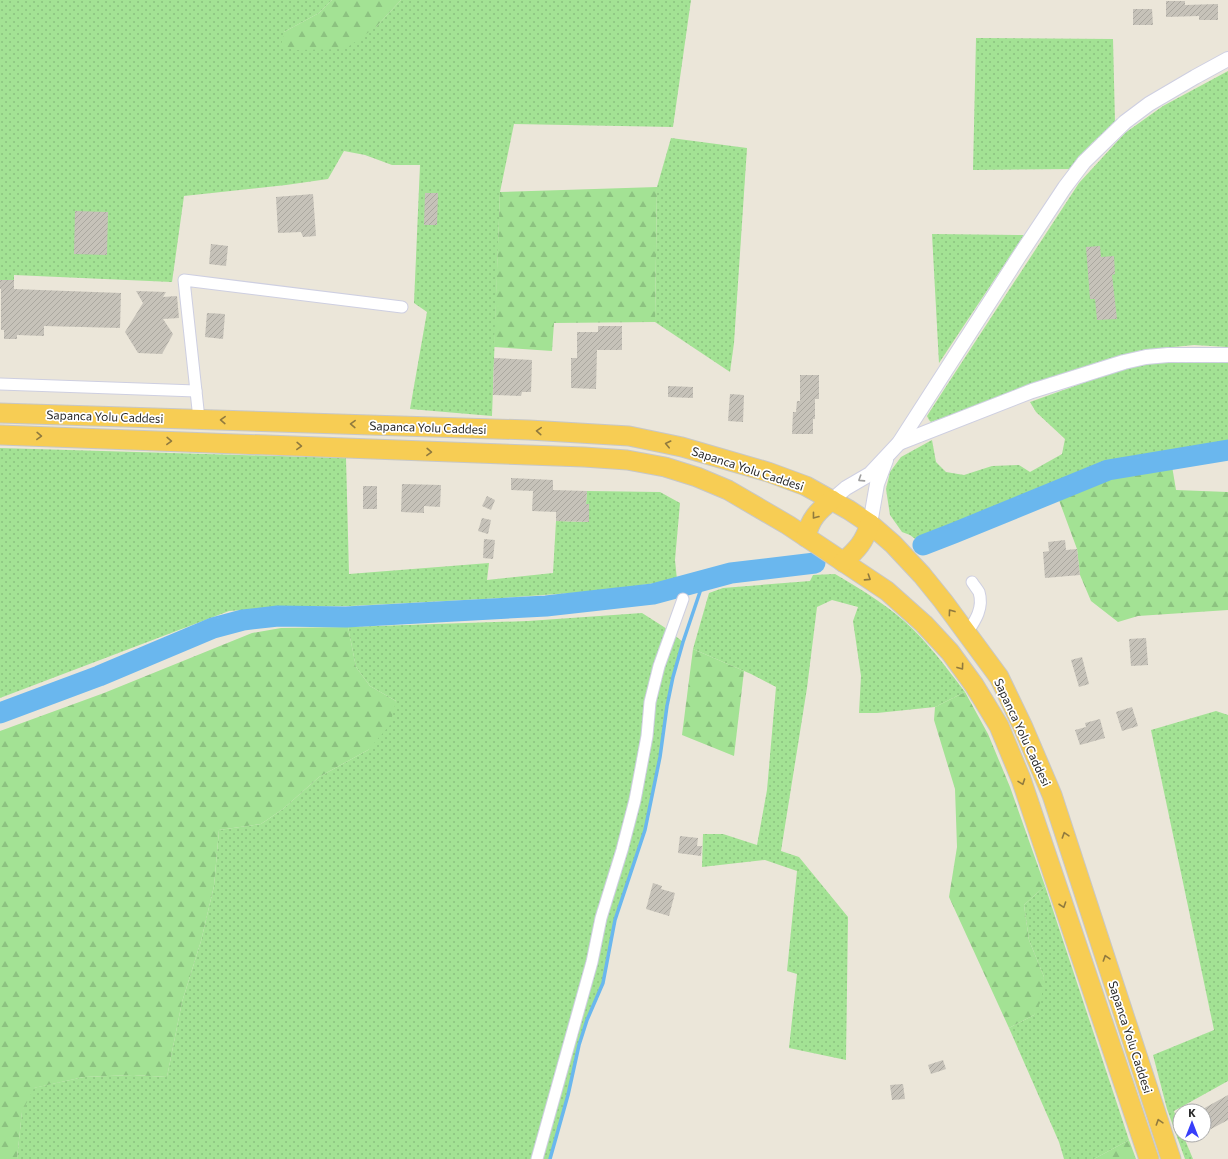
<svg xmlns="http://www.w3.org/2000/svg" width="1228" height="1159" font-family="Commissioner,sans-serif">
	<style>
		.grass { fill: url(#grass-dots) }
		.forest { fill: url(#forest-firs) }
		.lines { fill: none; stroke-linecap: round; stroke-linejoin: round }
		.stream { stroke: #6ab7ee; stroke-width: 3.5 }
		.river { stroke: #6ab7ee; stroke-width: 21 }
		.building { fill: url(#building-hatch) }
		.minor-casing { stroke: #cecfe1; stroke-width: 13 }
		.tertiary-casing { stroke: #cecfe1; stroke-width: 16 }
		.trunk-casing { stroke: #c7c7c7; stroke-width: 21 }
		.minor { stroke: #fff; stroke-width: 11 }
		.tertiary { stroke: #fff; stroke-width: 14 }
		.trunk { stroke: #f7cd54; stroke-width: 19 }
		.oneway { stroke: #907a3e }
		.oneway2 { stroke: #9e9e9e }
		.labels { text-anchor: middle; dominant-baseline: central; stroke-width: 3.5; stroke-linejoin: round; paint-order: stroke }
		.street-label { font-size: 12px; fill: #282828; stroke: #fff }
	</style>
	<defs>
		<pattern id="grass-dots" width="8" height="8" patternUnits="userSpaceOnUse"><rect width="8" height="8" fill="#a3e294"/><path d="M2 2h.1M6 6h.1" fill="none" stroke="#8cc280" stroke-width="1.8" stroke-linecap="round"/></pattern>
		<pattern id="forest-firs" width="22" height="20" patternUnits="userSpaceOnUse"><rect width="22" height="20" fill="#a3e294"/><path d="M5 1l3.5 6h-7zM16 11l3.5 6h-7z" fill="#8cc280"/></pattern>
		<pattern id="building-hatch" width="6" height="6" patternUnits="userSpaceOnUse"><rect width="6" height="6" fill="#c6c2b9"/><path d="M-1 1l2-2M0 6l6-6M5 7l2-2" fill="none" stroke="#aaa79f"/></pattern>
	</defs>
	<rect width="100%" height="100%" fill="#ebe6d9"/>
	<g class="grass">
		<path d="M0,0H332L319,13L284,32L376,27L401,0H691L673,127L514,124L500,192L492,416L410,409L427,312L414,303L420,165H392L365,155L344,151L328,179L286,185L184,196L172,282L14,275V280H0Z"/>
		<path d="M976,38L1113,39L1115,123L1092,143L1073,169L973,170Z"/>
		<path d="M1228,71V347L1194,345L1142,350L1098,362L931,422L929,420L927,416L947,385L1079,183L1125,133L1163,106Z"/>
		<path d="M671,138L747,148L734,343L730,372L655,322L657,187Z"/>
		<path d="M932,234L1024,235L939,363Z"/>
		<path d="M1201,361L1228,362V450L1108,470L954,533L923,545L910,535L902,532L890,515L886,489L890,472L901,457L932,440L936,462L946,472L964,475L992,466L1019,465L1030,472L1062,454L1065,439L1036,412L1030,402L1111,373L1145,362Z"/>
		<path d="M0,448L346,458L349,574L489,563L487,580L553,573L556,521L588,522L589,504H586L587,491L660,492L680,503L675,560L677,580L599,591L502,598L350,606L280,607L229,611L0,698Z"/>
		<path d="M835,574C857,587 884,603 903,620C927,641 946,667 965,692L935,707L877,713H859L861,676L853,621L858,607L832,600L817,607L807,688L781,851L799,857L848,917L846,1060L789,1048L797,974L787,971L797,871L765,860L702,867L703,834H723L757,845L767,790L776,687L751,674L693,649L709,593L723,588L810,581L813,575Z"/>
		<path d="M642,613L664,627L683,642L673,677L667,706L660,757L645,830L615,920L603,983L587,1020L579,1045L568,1095L550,1159H17L22,1111L33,1088L84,1077L133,1075L167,1077L182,1002L201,941L214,886L219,830L261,824L283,809L319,777L368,750L396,701L370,686L356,667L348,627L528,621Z"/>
		<path d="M1216,711L1228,715V1081L1174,1111L1180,1128V1135H1183L1193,1159H1185L1167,1109L1153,1055L1214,1030L1151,730Z"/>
		<path d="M1045,886L1129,1140L1094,1159H1064L1059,1142L1009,1028L1034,1015L1044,977L1029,940L1024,905Z"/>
	</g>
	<g class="forest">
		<path d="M332,0H401L376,27L345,49L297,50L281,46L284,32L319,13Z"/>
		<path d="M657,187L655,322L554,323L552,351L494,347L500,192Z"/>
		<path d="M1171,460L1176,490L1228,492V610L1138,616L1118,622L1091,601L1080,575L1077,549L1056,492L1108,470Z"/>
		<path d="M348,627L356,667L370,686L396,701L390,725L368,750L319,777L283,809L261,824L219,830L214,886L201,941L182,1002L167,1077L133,1075L84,1077L34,1088L22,1112L17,1159H0V731L104,693L252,633L281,628Z"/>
		<path d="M693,649L744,671L734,756L682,735Z"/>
		<path d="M965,692L988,734L1010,787L1045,886L1024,905L1029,940L1044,977L1041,1001L1034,1015L1009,1028L949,897L957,847L955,789L934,720L935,707Z"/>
		<path d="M1129,1140L1136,1159H1094Z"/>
	</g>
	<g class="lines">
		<path class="stream" d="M550,1159L568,1095L579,1045L587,1020L603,983L615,920L645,830L660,757L667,706L673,677L683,642L704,580"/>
		<g class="river">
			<path d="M923,545L954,533L1108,470L1228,450"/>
			<path d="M0,713L99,676L213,628L243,620L278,616L346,617L546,606L653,594L731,573L815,563"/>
		</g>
	</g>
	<g class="building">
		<path d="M1166,1H1185V5L1218,4V20H1199V16L1166,17Z"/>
		<path d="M1133,9H1152L1153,25H1133Z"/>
		<path d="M425,193H438L437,225H424Z"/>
		<path d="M313,194L316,236L303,237L301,232L278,233L276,197Z"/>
		<path d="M75,211L108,212L107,255L74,254Z"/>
		<path d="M211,244L228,246L226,266L209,264Z"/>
		<path d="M1100,246L1101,257L1114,256L1115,274L1112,275L1117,319L1097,320L1095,299H1090L1086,247Z"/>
		<path d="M0,280H14V289L121,293L120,328L44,326V336L17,335V339H4V330H1V289H0Z"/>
		<path d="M136,291L166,292L163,297L177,296L179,318L163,319L173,334L162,354L138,353L125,332L143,303Z"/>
		<path d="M207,313L225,314L223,339L205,337Z"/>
		<path d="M598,326H622V350H597L596,389L571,388V358H577V332H598Z"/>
		<path d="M494,358L532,360L531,392H522L521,396L493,395Z"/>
		<path d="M800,375H819V399H815V419H813V434H792L793,412H796L797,401H800Z"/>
		<path d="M668,386L693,387V398L668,397Z"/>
		<path d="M730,394L744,395L743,422L728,421Z"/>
		<path d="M511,478L553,480V490L587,491L586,504H589V522L556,521V512L532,511L533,491L511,490Z"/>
		<path d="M402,484L441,485L440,507L424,506V513L401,512Z"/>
		<rect x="363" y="486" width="14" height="23"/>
		<path d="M487,496L495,500L491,510L482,506Z"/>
		<path d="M482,518L491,520L488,534L478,531Z"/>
		<path d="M484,539L495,540L493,559L483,558Z"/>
		<path d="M1065,540L1066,550L1077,549L1080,575L1045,578L1043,552L1049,551L1048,542Z"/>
		<path d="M1146,638L1148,665L1131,666L1129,639Z"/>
		<path d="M1082,657L1089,684L1079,687L1071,660Z"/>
		<path d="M1132,707L1138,726L1122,731L1116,712Z"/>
		<path d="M1100,719L1105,738L1080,745L1075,730L1086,727L1085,723Z"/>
		<path d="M680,836L698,838L697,846H702L701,856L678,853Z"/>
		<path d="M653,883L662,886L661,889L675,893L669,916L646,909Z"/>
		<path d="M943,1060L946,1069L931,1074L928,1065Z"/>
		<path d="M903,1084L905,1099L892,1100L890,1085Z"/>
		<path d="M1228,1095V1120L1211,1129L1204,1115V1111H1202L1201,1110Z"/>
	</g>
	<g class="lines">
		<g class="minor-casing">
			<g id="minor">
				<path d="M0,384L196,391"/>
				<path d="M199,419L184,280L402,307"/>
				<path d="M967,633C975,621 984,608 979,592C977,589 974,585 972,582"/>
				<path d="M537,1159L592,962L601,918L622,850L635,800L647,736L650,702L659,666L683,599"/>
			</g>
		</g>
		<g class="tertiary-casing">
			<g id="tertiary">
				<path d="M899,443L1032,391L1124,362L1146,357L1168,355H1228"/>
				<path d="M832,500L846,488L870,474L899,443L1018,258L1065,187L1084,162L1125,122L1149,104L1195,77L1228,59"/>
				<path d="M870,524L877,484L886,460"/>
			</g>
		</g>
		<g class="trunk-casing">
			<g id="trunk">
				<path d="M0,413L529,430L629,436L682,447L768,472L806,486L849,510L870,524L893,544L922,575L943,601L999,677L1023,727L1052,795L1171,1159"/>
				<path d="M0,435L584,457L627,460L665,467L697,477L728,490L788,525L887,591L924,624L950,652L974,685L999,726L1021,779L1149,1159"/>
				<path d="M806,537C810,519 818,511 832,500"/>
				<path d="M843,562C858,549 864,542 870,524"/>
			</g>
		</g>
		<use href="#minor" class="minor"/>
		<use href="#tertiary" class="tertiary"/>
		<use href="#trunk" class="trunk"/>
	</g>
	<defs><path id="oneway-chevron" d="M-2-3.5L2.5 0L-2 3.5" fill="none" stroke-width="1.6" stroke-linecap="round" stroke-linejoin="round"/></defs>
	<g class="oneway">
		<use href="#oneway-chevron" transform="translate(223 420) rotate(-178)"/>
		<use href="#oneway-chevron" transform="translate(353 424) rotate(-178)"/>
		<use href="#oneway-chevron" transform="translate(539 431) rotate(-176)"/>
		<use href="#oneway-chevron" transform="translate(39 436) rotate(2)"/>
		<use href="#oneway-chevron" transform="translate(169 441) rotate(2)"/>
		<use href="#oneway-chevron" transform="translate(668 444) rotate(-167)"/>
		<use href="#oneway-chevron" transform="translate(299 446) rotate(2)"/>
		<use href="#oneway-chevron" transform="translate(429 452) rotate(2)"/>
		<use href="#oneway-chevron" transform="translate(815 516) rotate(128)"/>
		<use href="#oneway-chevron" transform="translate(868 578) rotate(33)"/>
		<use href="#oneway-chevron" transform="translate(951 612) rotate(-126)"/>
		<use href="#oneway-chevron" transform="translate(961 667) rotate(54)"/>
		<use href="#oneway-chevron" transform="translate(1022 782) rotate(70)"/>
		<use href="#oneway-chevron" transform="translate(1065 835) rotate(-108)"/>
		<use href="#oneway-chevron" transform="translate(1063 905) rotate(71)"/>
		<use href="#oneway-chevron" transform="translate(1106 958) rotate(-108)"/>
		<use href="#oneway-chevron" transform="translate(1159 1122) rotate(-108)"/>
	</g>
	<use class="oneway2" href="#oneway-chevron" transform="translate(861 479) rotate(147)"/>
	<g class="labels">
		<g class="street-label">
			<text transform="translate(105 416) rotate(2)">Sapanca Yolu Caddesi</text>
			<text transform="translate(428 427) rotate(2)">Sapanca Yolu Caddesi</text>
			<text transform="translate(748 468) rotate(18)">Sapanca Yolu Caddesi</text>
			<text transform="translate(1023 732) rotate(65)">Sapanca Yolu Caddesi</text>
			<text transform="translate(1131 1037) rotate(72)">Sapanca Yolu Caddesi</text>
		</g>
	</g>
	<g transform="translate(1192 1123)"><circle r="19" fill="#ffffff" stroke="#a9a9a9"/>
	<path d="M0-3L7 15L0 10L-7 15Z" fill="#373efa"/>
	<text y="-6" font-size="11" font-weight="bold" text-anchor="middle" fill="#282828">K</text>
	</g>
</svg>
